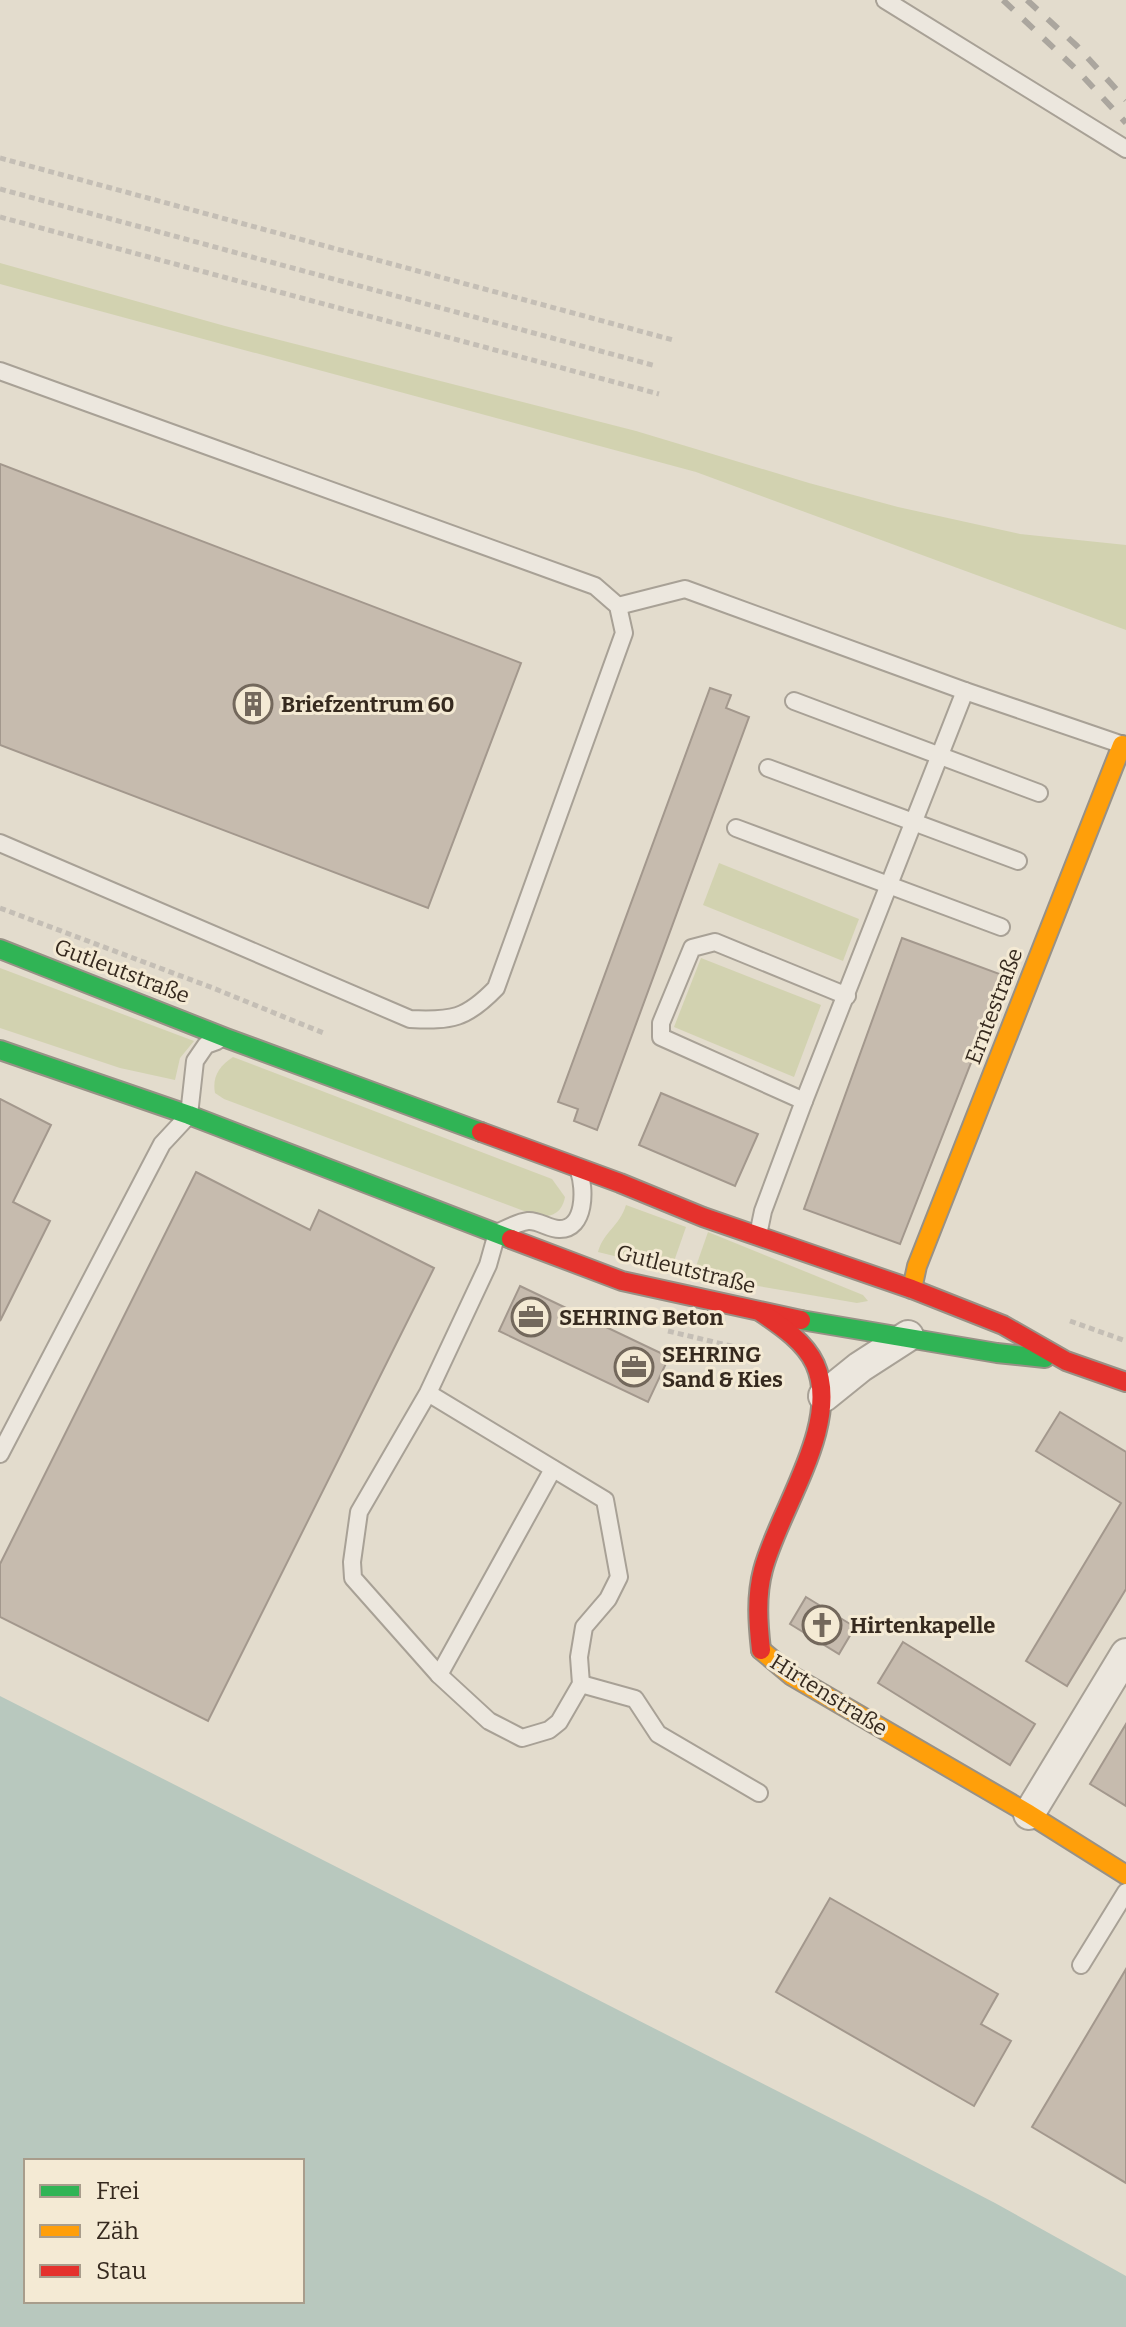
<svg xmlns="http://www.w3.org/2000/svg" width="1126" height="2327" font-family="Bitter,serif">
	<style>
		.green { fill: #d2d2b0 }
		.water { fill: #b8c8be; fill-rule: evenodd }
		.building { fill: #c6bbae; stroke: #a3988d; stroke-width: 2 }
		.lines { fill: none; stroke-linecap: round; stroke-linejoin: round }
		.lane-casing { stroke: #a8a196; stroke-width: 20 }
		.street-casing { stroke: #a8a196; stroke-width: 34 }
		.fast-casing { stroke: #989186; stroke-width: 22 }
		.slow-casing { stroke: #989186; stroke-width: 22 }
		.jam-casing { stroke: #989186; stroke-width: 22 }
		.path { stroke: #c4beb5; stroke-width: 5; stroke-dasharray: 6 4; stroke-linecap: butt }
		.lane { stroke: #ece7de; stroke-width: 16 }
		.street { stroke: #ece7de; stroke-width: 30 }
		.fast { stroke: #30b455; stroke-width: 18 }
		.slow { stroke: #ff9f0a; stroke-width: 18 }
		.jam { stroke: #e5322d; stroke-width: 18 }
		.rail { stroke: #aba69e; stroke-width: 6; stroke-dasharray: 14 14; stroke-linecap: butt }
		.labels { text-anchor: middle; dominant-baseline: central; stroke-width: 6; stroke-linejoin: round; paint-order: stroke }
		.poi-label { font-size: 22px; font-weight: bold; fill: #362a1f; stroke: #f4ead4; text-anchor: start }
		.street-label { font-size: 22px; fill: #362a1f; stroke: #f4ead4 }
	</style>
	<rect width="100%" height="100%" fill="#e3dccd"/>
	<g class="green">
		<path d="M0,263L225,326L636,431L809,483L898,507L1020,534L1126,545V630L696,472L0,284Z"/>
		<path d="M719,863L859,919L843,961L703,905Z"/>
		<path d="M701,958L821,1005L794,1077L674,1027Z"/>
		<path d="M0,968L194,1041L180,1058L175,1080L120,1068L0,1028Z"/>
		<path d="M233,1057L552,1179L565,1197C562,1212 554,1216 540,1217L224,1099L215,1093C212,1077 219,1066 233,1057Z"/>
		<path d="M626,1205L686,1227L671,1270L598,1252C604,1231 619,1227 626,1205Z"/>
		<path d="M708,1232L863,1295L868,1301L857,1303L693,1275Z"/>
	</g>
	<path class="water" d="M0,1696L866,2136L995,2203L1126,2276V2327H0ZM302,2161V2301H26V2161Z"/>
	<g class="building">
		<path d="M0,464L521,663L428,908L0,745Z"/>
		<path d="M710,688L731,695L726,708L749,717L597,1130L574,1121L578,1109L558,1102Z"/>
		<path d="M902,938L1005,976L900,1244L804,1209Z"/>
		<path d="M661,1093L758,1134L735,1186L639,1145Z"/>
		<path d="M0,1099L51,1125L13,1202L50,1221L0,1321Z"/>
		<path d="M196,1172L310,1230L319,1210L434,1268L208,1721L0,1617V1564Z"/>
		<path d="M520,1286L669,1357L648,1402L499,1331Z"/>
		<path d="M1060,1412L1126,1452V1589L1067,1686L1026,1661L1121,1503L1036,1451Z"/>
		<path d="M806,1597L855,1627L839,1654L790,1624Z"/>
		<path d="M903,1642L1035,1724L1010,1765L878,1683Z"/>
		<path d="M1126,1724V1806L1090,1784Z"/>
		<path d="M830,1898L998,1994L981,2024L1011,2041L974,2106L776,1992Z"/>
		<path d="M1126,1969V2183L1032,2127Z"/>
	</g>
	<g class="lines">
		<g class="lane-casing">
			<g id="lane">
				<path d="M885,0L1126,149"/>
				<path d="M0,371L595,586L618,606L624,633L496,988C466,1019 452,1021 410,1019L0,843"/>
				<path d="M618,606L685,589L965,691L1120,744"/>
				<path d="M794,701L1039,793"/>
				<path d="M768,768L1018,861"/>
				<path d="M736,828L1001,927"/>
				<path d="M804,1101L661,1037V1023L692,948L715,942L847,996"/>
				<path d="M758,1235L763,1211L804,1101L965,691"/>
				<path d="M428,1393L605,1500L619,1577L608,1599L584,1627L579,1657L581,1684L559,1722L549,1730L522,1738L489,1721L439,1675L353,1578L352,1562L359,1512L428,1393L488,1265L497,1233C506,1229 518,1222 528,1221C538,1220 549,1229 559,1229C586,1230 585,1188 579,1171"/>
				<path d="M0,1454L162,1144L189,1115L195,1061L206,1045L217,1041"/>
				<path d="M439,1675L553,1469"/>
				<path d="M581,1684L635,1699L658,1734L759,1793"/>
				<path d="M1081,1965L1126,1892"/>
			</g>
		</g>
		<g class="street-casing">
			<g id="street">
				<path d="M824,1396L860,1367L908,1336"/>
				<path d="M1029,1814L1126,1654"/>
			</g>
		</g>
		<g class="fast-casing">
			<g id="fast">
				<path d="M0,949L226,1038L481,1132"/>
				<path d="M0,1050L189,1115L511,1239"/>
				<path d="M801,1320L997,1353L1045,1358"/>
			</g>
		</g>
		<g class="slow-casing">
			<g id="slow">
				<path d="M912,1289L917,1266L1122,745L1126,746"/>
				<path d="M761,1650L792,1676L1029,1814L1126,1875"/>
			</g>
		</g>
		<g class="jam-casing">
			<g id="jam">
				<path d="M481,1132L620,1183L703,1217L912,1289L1003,1325L1066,1361L1126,1382"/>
				<path d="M511,1239L622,1281L801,1320"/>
				<path d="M761,1650C758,1623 756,1596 763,1570C778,1511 842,1424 815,1364C805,1342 781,1326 762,1313"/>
			</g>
		</g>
		<g class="path">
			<path d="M0,158L673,340"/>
			<path d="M0,189L656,366"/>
			<path d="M0,217L659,394"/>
			<path d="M0,908L213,988L326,1034"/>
			<path d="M1070,1321L1126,1341"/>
			<path d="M668,1331L752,1351"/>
		</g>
		<use href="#lane" class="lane"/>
		<use href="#street" class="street"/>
		<use href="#fast" class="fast"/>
		<use href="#slow" class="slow"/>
		<use href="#jam" class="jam"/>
		<g class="rail">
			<path d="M1003,0L1077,70L1126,123"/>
			<path d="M1027,0L1077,46L1126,100"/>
		</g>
	</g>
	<defs>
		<g id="building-ring" transform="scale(2)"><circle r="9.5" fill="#f4ead4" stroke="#73685c" stroke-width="1.5"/><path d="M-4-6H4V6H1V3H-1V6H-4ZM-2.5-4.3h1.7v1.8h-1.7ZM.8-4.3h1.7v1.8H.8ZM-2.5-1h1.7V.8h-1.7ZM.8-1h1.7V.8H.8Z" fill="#73685c"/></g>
		<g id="office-ring" transform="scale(2)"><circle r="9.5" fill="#f4ead4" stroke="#73685c" stroke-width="1.5"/><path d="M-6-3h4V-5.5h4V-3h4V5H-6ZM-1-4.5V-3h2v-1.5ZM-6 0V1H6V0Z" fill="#73685c"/></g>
		<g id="church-ring" transform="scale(2)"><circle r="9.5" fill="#f4ead4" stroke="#73685c" stroke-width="1.5"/><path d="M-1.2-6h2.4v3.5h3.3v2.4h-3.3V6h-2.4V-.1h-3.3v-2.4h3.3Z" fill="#73685c"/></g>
	</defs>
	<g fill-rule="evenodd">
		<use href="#building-ring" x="253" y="704"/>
		<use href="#office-ring" x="531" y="1317"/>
		<use href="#office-ring" x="634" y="1367"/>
		<use href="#church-ring" x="822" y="1625"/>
	</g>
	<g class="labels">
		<g class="poi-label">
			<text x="281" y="704">Briefzentrum 60</text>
			<text x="559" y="1317">SEHRING Beton</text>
			<text x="662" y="1354">SEHRING<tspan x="662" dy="25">Sand &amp; Kies</tspan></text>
			<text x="850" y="1625">Hirtenkapelle</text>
		</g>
		<g class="street-label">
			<text transform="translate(122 971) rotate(21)">Gutleutstraße</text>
			<text transform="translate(994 1006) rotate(-69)">Erntestraße</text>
			<text transform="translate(686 1269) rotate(14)">Gutleutstraße</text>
			<text transform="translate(829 1695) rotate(32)">Hirtenstraße</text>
		</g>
	</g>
	<rect x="24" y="2159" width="280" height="144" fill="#f4ead4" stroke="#a89d8c" stroke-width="2"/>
	<rect x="40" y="2185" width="40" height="12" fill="#30b455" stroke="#a89d8c" stroke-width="2"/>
	<text x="96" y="2199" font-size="24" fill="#362a1f">Frei</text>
	<rect x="40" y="2225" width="40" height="12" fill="#ff9f0a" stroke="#a89d8c" stroke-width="2"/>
	<text x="96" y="2239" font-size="24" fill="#362a1f">Zäh</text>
	<rect x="40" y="2265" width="40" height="12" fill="#e5322d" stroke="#a89d8c" stroke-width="2"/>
	<text x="96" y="2279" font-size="24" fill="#362a1f">Stau</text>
</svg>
